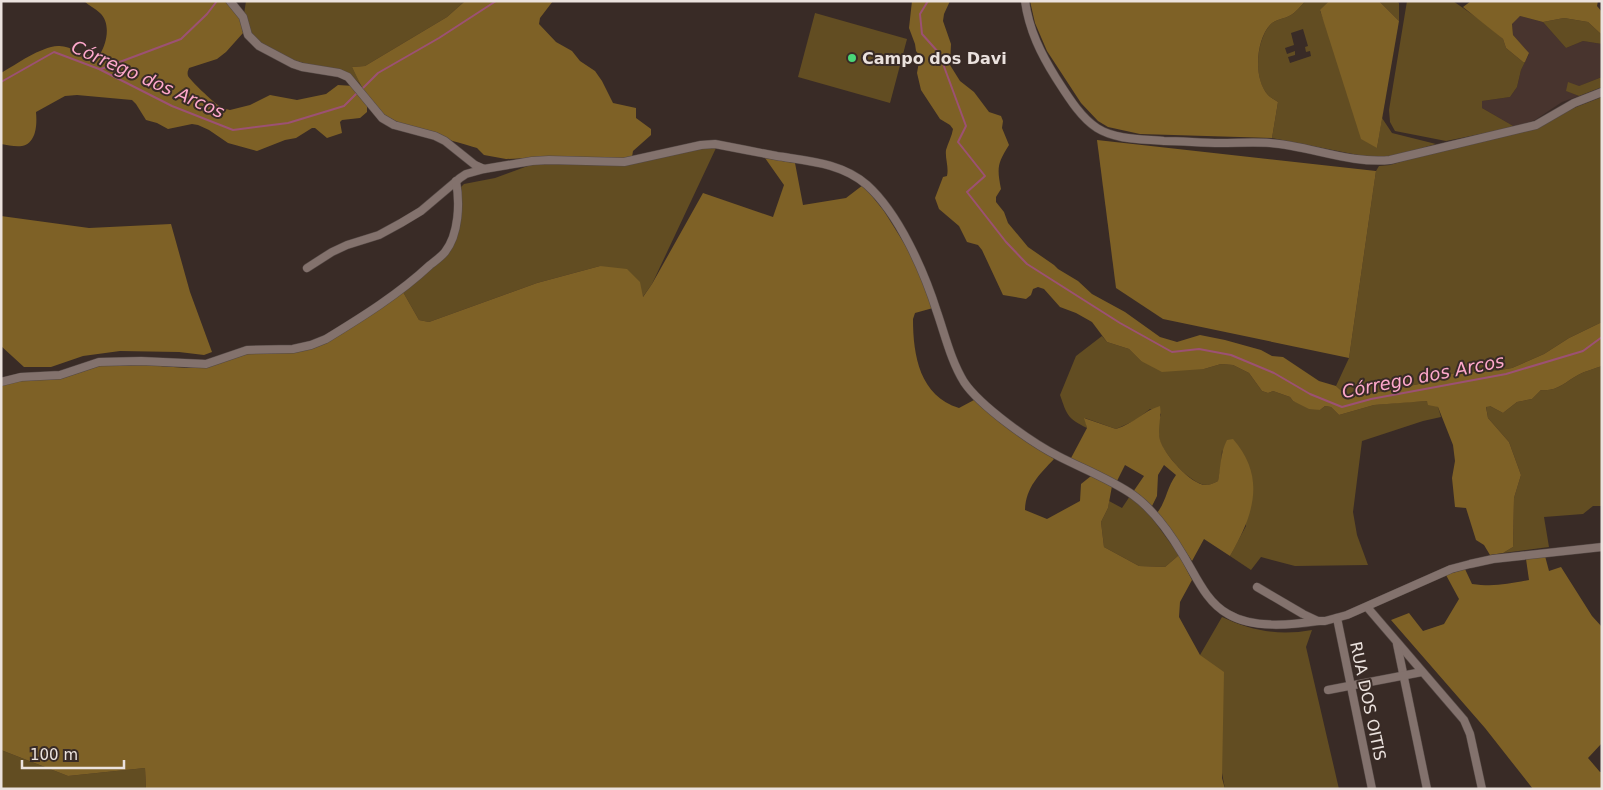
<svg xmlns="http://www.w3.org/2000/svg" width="1603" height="790" font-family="'DejaVu Sans',sans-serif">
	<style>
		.built { fill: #48342e }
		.green { fill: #624d22; fill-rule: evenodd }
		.forest { fill: #7e6126 }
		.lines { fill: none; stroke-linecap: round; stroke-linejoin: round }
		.stream { stroke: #9c5173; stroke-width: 2 }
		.minor-casing { stroke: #554945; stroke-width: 9 }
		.minor { stroke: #83726d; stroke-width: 8 }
		.poi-dot { fill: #4ad778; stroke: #392b26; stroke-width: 2 }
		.labels { text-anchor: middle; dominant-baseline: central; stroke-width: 4; stroke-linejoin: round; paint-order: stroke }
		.poi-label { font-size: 16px; font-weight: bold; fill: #ebe2de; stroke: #392b26; text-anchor: start }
		.street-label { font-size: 16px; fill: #ebe2de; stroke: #392b26 }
		.water-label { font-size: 18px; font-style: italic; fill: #fea8cc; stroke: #392b26 }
	</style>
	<rect width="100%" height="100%" fill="#392b26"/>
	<path class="built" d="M1520,16L1543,22L1566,48L1583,41L1602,44V77L1567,91L1579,96L1562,102L1535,120L1515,127L1482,108V101L1510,97L1517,87L1521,70L1529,54L1513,35L1512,23Z"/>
	<g class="green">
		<path d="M246,1H465L447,17L365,66L352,67L361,85L355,79L284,57L255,41L244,14Z"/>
		<path d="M1305,1H1329L1320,11L1377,148L1382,118L1392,133L1436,144L1388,158L1363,156L1272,138L1278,102C1275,100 1271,98 1268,95C1253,79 1256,41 1270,25C1275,19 1285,19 1291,15C1296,12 1301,6 1305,1ZM1303,29L1308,46L1305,47L1306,52L1310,51L1311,56L1290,63L1288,57L1295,55V51L1287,54L1285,48L1294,45L1291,33Z"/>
		<path d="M1379,1H1397L1399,3V21Z"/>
		<path d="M1407,1H1453L1486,24L1503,39L1506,48L1523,62H1525L1521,70L1517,87L1510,97L1482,101V108L1515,127L1446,141L1395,131L1390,122L1389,110Z"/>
		<path d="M815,13L907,39L890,103L798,77Z"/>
		<path d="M1564,18L1588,22L1602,35V44L1583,41L1566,48L1543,22Z"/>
		<path d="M1602,77V87L1579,96L1566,91L1568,82L1579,86Z"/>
		<path d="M1602,97V322L1569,338L1544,354L1512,368L1488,372H1458L1419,384L1368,394H1345L1336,386L1349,358L1376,171L1379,166L1390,165L1444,149L1538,127L1566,111Z"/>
		<path d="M699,147L716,148L652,284L642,298L600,266L537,283L429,322L419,320L403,292L446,255L459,210L461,187L464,184L495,178L536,163L624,165L651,160Z"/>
		<path d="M1102,336L1107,342L1129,349L1141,361L1204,369L1221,364L1233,365L1249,373L1262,391L1268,393L1273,391L1290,397L1293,401L1320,410L1325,406L1331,407L1339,415L1374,405L1409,402L1427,401L1438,407L1441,417L1423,421L1362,441L1353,512L1357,535L1368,565L1295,566L1261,557L1251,570L1230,556L1246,526L1222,450L1221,466L1218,481C1214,483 1210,485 1207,485C1191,485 1165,455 1160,441C1158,432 1158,422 1161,414L1150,409L1136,420L1116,429L1085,418L1087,428C1067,418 1067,415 1060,395L1076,356Z"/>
		<path d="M1602,366V506H1593L1583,514L1544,517L1549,547L1503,553L1513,547L1514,498L1521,475L1509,442L1488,418L1486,406H1490L1503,413L1517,402L1532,399L1541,390C1557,392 1565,382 1578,375C1585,371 1594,369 1602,366Z"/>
		<path d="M1130,496L1152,518L1179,555L1165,567L1139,566L1104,547L1101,522L1108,508L1109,501L1122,508Z"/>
		<path d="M1222,617C1252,631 1279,636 1312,630L1306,647L1339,789H1225L1200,655Z"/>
		<path d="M1,750L68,776L145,768L146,789H1Z"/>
	</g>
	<g class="forest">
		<path d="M84,1H227L240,16L243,33L226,52L217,59L189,68C188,71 187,72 188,76C189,79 214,103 218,105C222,108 226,109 230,110L250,105L270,95L297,100L326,94L338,85L354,86L367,105V112L360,118L342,120L340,122L342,133L327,138L315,128H312L296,138L285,140L257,151L228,143L209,130L198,125L192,124L168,129L157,123L146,120L136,104L132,100L77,95L65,96L36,112C37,123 37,143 22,146C15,147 8,145 1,144V73C17,64 40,47 58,46C73,45 84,60 100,54C107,43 111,23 100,13C95,8 89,6 84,1Z"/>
		<path d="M465,1H553L540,18L539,24L556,42L572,51L580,61L595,71L602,81L613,103L636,108V118L651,129V135L633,151L632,157L623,160L551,157L506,159L484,155L477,148C451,140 400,128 381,112C368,101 359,82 352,67L365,66L447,17Z"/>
		<path d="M912,1H950L944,14L943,21L951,44L950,65L960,81L974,92L989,112L1001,116L1003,121L1002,128L1009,145C997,164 997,168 1001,189L996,197V202L1004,212L1008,223L1028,247L1054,265L1058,269L1078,281L1092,294L1125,312L1160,337L1177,342L1200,335L1225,340L1261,350L1272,356L1283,357L1319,381L1336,386L1345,394H1368L1419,384L1458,372H1488L1512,368L1544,354L1569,338L1602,322V366C1594,369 1585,371 1578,375C1565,382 1557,392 1541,390L1532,399L1517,402L1503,413L1490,406L1486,407L1488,418L1509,442L1521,475L1514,498L1513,547L1503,553L1490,555L1484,545L1476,540L1466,508L1455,507L1452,478L1455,461L1453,445L1438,407L1428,405L1427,401L1374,405L1339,415L1331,407L1325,406L1320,410L1309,409L1293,401L1290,397L1273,391L1268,393L1262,391L1249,373L1233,365L1221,364L1204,369L1162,372L1141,361L1129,349L1107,342L1092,322L1076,313L1060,307L1044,289L1038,287L1033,289L1031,295L1026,299L1003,295L982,250L978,245L967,242L959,226L939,209L935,198L943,177L947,176C949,167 945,159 946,150C948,143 952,136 953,129L950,125L940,119L921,90L917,73L920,56L916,51L915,44L909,28Z"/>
		<path d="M1030,1H1305C1301,6 1296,12 1291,15C1285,19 1275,19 1270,25C1256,40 1253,79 1268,95C1271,98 1275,100 1278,102L1272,138L1140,134L1108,127L1098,121L1081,103L1047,51L1035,23Z"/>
		<path d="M1329,1H1379L1399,21L1377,148L1361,139L1320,10Z"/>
		<path d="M1471,1H1598L1597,6L1602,12V35L1588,22L1564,18L1543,22L1520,16L1512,24L1513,35L1529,53L1525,62H1523L1506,48L1503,39L1463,7Z"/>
		<path d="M1097,140L1376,171L1349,358L1163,319L1116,288Z"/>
		<path d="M765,158L795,163L803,205L846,198L863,185L884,211L914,259L933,308L915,313L913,319C913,356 920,396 959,408L974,400L1054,459C1039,475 1026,487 1025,510L1047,519L1080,501L1081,484L1091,476L1112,486L1108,508L1101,522L1104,547L1139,566L1165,567L1179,555L1192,580L1180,602L1179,617L1200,655L1224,672L1222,778L1225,789H146L145,768L68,776L1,750V386L11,382L99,366L147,365L187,368L209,366L240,354L310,348L403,292L419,320L429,322L537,283L600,266L627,269L640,282L643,297L652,284L703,193L773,217L784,185Z"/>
		<path d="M1,216L89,228L171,224L190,292L212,352L204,355L179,352L120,351L83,356L51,367H24L1,346Z"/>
		<path d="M1160,406C1162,417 1157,428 1160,440C1164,454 1191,485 1206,485C1210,485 1214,483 1218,481C1221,467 1220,453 1227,440L1233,439C1267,478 1253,516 1230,556L1204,539L1192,561L1172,531L1157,513C1166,502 1167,487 1176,475L1164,465L1158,475L1157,496L1151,508L1133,492L1144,476L1125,465L1117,481L1070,460L1087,428L1084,418L1116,429C1135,423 1143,411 1160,406Z"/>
		<path d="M1545,556L1549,571L1561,567L1592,616L1602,627V743L1588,758L1600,772H1602V789H1533L1485,728L1391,620L1409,613L1423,631L1444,624L1459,599L1446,575L1465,569L1472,584C1494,587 1508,584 1529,580L1526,559Z"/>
	</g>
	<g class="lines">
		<g class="stream">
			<path d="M928,1L920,14L922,34L939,53L966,126L958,142L985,176L967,192L1006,242L1027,264L1120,323L1172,352L1199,349L1231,355L1274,373L1310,394L1342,407L1371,399L1506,374L1583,351L1602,337"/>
			<path d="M101,69L181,39L207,14L217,1"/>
			<path d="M1,82L54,52L99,69L172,106L233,130L288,123L344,106L357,93"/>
			<path d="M361,90L378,73L439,38L496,1"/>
		</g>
		<g class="minor-casing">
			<g id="minor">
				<path d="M230,1L243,17L248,35L259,46L293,64L302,67L339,73L348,77L382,118L394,125L435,136L445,141L475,165L484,169L532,161L549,160L624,162L701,145L715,144C736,148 756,152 777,156C808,161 842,163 867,185C899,214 924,271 937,312C945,335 951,361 964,382C980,406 1032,443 1058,456C1081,468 1112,480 1133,495C1154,510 1170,533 1183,555C1196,576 1206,602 1228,614C1253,629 1291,625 1318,621"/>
				<path d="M1025,1C1029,30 1041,54 1056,78C1067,95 1080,117 1097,128C1116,140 1142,139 1164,141C1182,141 1202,143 1220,143C1237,143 1254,142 1270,143C1310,146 1350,164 1390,160L1536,125L1574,103L1602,92"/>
				<path d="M307,268L332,252L347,245L379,235L401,223L421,211L460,178L466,174L484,169"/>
				<path d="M1,382L21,377L60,375L99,362L141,361L206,364L247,350L293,349L311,345L326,339C362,317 399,294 430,265C435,261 441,257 445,252C459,234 460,203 456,181"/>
				<path d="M1257,587L1303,614L1318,621H1325L1347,615L1451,569L1470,564L1493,559L1602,547"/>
				<path d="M1367,607L1464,720L1470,734L1482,789"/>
				<path d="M1337,618L1372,789"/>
				<path d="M1397,644L1427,789"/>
				<path d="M1328,690L1422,672"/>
			</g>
		</g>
		<use href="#minor" class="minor"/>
	</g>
	<circle class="poi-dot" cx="852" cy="58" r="5"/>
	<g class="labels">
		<g class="poi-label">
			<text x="862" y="58">Campo dos Davi</text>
		</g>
		<g class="street-label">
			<text transform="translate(1368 701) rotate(78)">RUA DOS OITIS</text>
		</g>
		<g class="water-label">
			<text transform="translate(148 79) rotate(24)">Córrego dos Arcos</text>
			<text transform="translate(1423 376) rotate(-11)">Córrego dos Arcos</text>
		</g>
	</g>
	<rect width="1603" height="790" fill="none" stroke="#ebe2de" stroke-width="5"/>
	<path d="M22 760v8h102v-8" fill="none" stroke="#ebe2de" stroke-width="2.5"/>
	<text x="30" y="760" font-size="15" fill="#ebe2de" stroke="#392b26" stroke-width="4" paint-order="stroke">100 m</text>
</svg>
